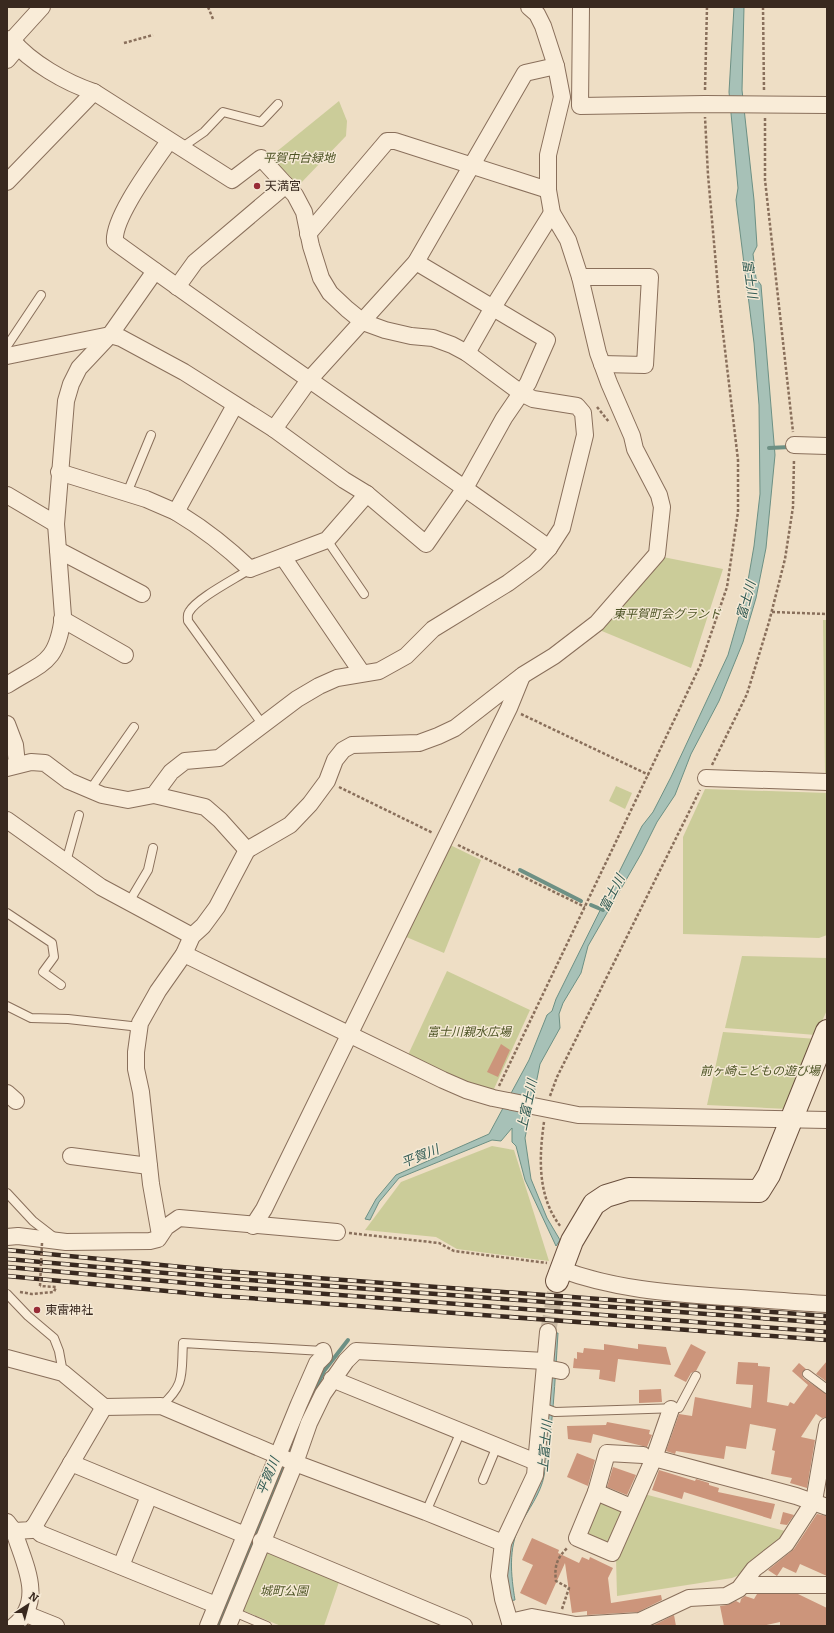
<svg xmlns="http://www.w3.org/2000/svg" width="834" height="1633" font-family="Bitter,'Noto Sans JP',serif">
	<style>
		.green { fill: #cbcc99 }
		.water { fill: #a7c1b7; stroke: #6d9084 }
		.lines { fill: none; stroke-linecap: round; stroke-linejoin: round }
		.stream { stroke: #6d9084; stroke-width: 4 }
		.building { fill: #cc957b }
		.street-tunnel { stroke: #cabaa4; stroke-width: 16; stroke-dasharray: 16 8; stroke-linecap: butt }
		.lane-casing { stroke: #896f5b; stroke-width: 10 }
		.street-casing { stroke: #896f5b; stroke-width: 18 }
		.secondary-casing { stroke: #6b503e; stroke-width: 24 }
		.path { stroke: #896f5b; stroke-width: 2.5; stroke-dasharray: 3 2; stroke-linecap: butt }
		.lane { stroke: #f9ecd8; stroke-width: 8 }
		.street { stroke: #f9ecd8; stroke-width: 16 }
		.secondary { stroke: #f9ecd8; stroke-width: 22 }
		.rail-casing { stroke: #39291f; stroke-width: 4.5 }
		.rail { stroke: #f5e9d5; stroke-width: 3; stroke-dasharray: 9; stroke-linecap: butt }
		.path-bridge { stroke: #896f5b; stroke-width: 2.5; stroke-dasharray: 3 2; stroke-linecap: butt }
		.poi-dot { fill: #982c37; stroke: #f5e9d5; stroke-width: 1.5 }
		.labels { text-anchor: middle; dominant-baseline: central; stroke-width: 3; stroke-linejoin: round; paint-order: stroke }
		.park-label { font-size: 12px; font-style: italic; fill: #4e5526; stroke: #f5e9d5 }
		.poi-label { font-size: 12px; fill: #39291f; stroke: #f5e9d5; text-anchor: start }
		.water-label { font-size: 13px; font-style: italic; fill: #2e5952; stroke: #f5e9d5 }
	</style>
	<rect width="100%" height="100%" fill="#eedec5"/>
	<g class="green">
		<path d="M339,101L347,121L346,136L299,185L270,157Z"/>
		<path d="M658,556L723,569L691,668L597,629L620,609Z"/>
		<path d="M823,620H827V774H825Z"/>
		<path d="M616,786L632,793L625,809L609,801Z"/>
		<path d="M705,789L827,793V935L819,938L683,934V837Z"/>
		<path d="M446,843L481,860L444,953L404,936Z"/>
		<path d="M742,956L827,958V1010L816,1035L725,1028Z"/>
		<path d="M447,971L530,1010L493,1091L470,1085L408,1055Z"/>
		<path d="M723,1032L817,1039L787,1109L707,1105Z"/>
		<path d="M492,1146L514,1150L549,1261L457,1249L436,1237L365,1230L401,1182Z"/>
		<path d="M644,1494L789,1532L744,1573L732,1578L617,1596L616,1558Z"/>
		<path d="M600,1500L623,1509L610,1546L583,1537Z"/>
		<path d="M268,1548L340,1579L324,1626H281L244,1611L241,1604Z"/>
	</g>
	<g class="water">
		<path d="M734,7H744L742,90L754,200L757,246L753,254L756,278L761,285L775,455L766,548L756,598L743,642L719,701L691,754L675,795L657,822L641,854L588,946L581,973L563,1003L559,1014L560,1028L540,1064L525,1138L531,1179L547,1218L560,1240L556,1246L525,1180L516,1146L512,1142V1128L501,1141L492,1140L399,1178L379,1202L370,1220L365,1219L376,1199L396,1175L489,1134L529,1060L547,1015L552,1011L556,999L642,826L653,812L671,777L728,655L746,592L754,546L760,494L759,405L754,343L736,200L738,188L729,92Z"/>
		<path d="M554,1333H558C555,1380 553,1429 544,1476C541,1493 528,1510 520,1525C508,1548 511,1576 515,1600L508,1601L506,1580L507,1550L530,1496Z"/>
	</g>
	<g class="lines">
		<g class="stream">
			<path d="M769,448L790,447"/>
			<path d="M520,870L581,901"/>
			<path d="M591,905L603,910"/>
			<path d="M303,1414L324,1371L348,1340"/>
			<path d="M287,1455L301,1420"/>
			<path d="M218,1626L285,1461"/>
		</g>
	</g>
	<g class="building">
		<path d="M501,1044L510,1050L498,1077L487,1072Z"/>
		<path d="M604,1344L638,1349V1344L666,1347L671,1365L618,1359L615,1382L599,1379L600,1370L573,1368L574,1358L577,1359V1352L583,1353L584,1348L604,1350Z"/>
		<path d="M691,1344L706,1352L696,1371L691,1373L686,1382L674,1376Z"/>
		<path d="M827,1361V1382L816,1374Z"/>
		<path d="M738,1362L758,1363V1366L770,1367L767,1402L788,1406L790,1402L794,1404L808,1385L792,1371L799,1363L806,1369L802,1373L803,1378L827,1394V1417L822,1418L816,1414L801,1437L815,1440L807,1488L790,1483L792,1478L771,1474L775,1451L772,1450L776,1429L750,1424L746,1449L726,1446L724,1459L676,1451L675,1454L666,1451L679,1414L692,1416L695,1397L751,1408L753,1385L736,1384Z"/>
		<path d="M661,1389L662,1402L639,1403V1390Z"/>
		<path d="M607,1422L650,1430L649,1434L652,1435L647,1447L593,1434L591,1443L568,1439L567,1426L606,1425Z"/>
		<path d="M577,1453L595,1460L588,1486L567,1477Z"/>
		<path d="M613,1467L636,1475L627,1495L607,1487Z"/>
		<path d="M659,1470L695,1481L696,1479L709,1483V1485L719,1488L718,1492L775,1504L771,1519L684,1492L682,1499L652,1490Z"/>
		<path d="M783,1512L794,1515L787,1525L780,1524Z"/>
		<path d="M817,1514L827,1516V1576L800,1564L796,1573L783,1567L777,1576L768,1570L794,1549Z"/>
		<path d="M532,1538L559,1550L558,1553L579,1563L582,1557L589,1560L590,1557L613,1568L608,1578L611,1603L661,1595L662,1600L638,1612L587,1615V1611L572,1613L565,1563L546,1605L520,1593L533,1565L522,1560Z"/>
		<path d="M757,1594H798L827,1608V1626H780V1622L762,1626H724L720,1606L727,1605L736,1601L740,1603L741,1599L745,1596L754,1599Z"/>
		<path d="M674,1615L676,1626H652Z"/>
	</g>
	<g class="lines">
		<path class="street-tunnel" d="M548,1332L557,1281"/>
		<g class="lane-casing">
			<g id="lane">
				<path d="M181,148L204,132L223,112L261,122L278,104"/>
				<path d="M7,346L41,295"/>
				<path d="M127,493L151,435"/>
				<path d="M327,540L364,594"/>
				<path d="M250,569C235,579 197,598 189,612C187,615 188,618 188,621L263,725"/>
				<path d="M90,790L134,727"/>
				<path d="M66,862L79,815"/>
				<path d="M129,902L148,870L153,848"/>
				<path d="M7,913L52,943L54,957L43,972L61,985"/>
				<path d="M7,1006L31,1018L68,1019L131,1026L138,1029"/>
				<path d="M7,1193L33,1221L55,1238"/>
				<path d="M7,1294L28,1316L54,1338L59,1351L63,1373"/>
				<path d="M807,1374L827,1389"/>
				<path d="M161,1406C186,1384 181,1374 183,1343L323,1351"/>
				<path d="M542,1407L555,1412L679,1408L696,1376"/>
				<path d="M483,1480L497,1446"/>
				<path d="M426,1512L461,1431"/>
				<path d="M234,1612L267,1626"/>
			</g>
		</g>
		<g class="street-casing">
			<g id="street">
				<path d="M581,7L580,106L705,104L827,105"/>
				<path d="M7,39L12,40C30,62 66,83 94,92L232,180L261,158L295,195L304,212L311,246L321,278L330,293L347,309L363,322L385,330L411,336L433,338L452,345L467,353L521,393L533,399L577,406L583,413L585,435L562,528L549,548L535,563L508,583L433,629L406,656L379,671L337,678L319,686L297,699L219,758L185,761L171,772L154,795L128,800L102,795L69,781L45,763L31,762L7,768"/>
				<path d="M12,40L42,7"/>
				<path d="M7,60L18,47"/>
				<path d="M169,141C155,162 112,218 115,242C258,346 405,445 549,548"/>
				<path d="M7,182L94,92"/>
				<path d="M308,234L387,141H395L548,190"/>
				<path d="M580,277H650L645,365L602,364"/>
				<path d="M177,287L195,262L286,185"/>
				<path d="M467,353L492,309L552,213"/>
				<path d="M7,356L110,335L121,338L184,372L274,429L344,480L367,494L426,544L465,488L504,418L528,383L547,340L416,262"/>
				<path d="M274,429L309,380L416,262L525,73L556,66"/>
				<path d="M794,445L827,446"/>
				<path d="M59,472L146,499L176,512L235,405"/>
				<path d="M7,495L56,524"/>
				<path d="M176,512C203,528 227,547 250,569L327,540L367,494"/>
				<path d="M58,550L142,594"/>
				<path d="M283,557L362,673"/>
				<path d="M62,619L125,655"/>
				<path d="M7,685C43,662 57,664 63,616L56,524L66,401L71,384L79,368L110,335L155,271"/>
				<path d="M7,724L15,745L17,764"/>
				<path d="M706,778L827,782"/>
				<path d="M154,795L205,807L220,820L247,850"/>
				<path d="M7,820L101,887L192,936"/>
				<path d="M184,954L443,1080L466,1090L493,1098L578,1115L827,1120"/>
				<path d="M7,1093L16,1101"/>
				<path d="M71,1156L149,1166"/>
				<path d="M253,1226L264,1209L509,708L522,676"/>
				<path d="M160,1235L151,1184L141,1092L136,1069V1052L140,1023L158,991L184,954L192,936L203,926L217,907L247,850L290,825L310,804L327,781L335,760L343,750L352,745L419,743L438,736L455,728L523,675L554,656L597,623L657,554L662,507L659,495L635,449L632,436L609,383L598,353L580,277L568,240L552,213L548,190V155L562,97L556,66L543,26L537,14L529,7"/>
				<path d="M7,1237L18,1236L66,1242L150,1241L158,1239L166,1227L179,1218L337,1232"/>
				<path d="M560,1269C613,1289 668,1293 723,1297C758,1299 792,1302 827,1304"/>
				<path d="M7,1358L63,1373L104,1407L161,1406L295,1463L426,1512L503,1543"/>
				<path d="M546,1368L561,1371"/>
				<path d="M332,1379L536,1462"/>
				<path d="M654,1458L796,1496L827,1507"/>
				<path d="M71,1463L245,1535"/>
				<path d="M596,1492L607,1453L643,1455"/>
				<path d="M631,1507L596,1492L577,1538L612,1553L654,1458L671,1409"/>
				<path d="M7,1522L14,1531L32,1530L104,1407"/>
				<path d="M33,1527L41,1534L216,1605"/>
				<path d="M261,1541L464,1626"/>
				<path d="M121,1566L149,1496"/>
				<path d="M744,1585H827"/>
				<path d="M26,1614L56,1626"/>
				<path d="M510,1622L532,1617L576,1625L640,1621L689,1598L726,1596L739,1589L754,1569L786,1544L814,1501L827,1426"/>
				<path d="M14,1626C46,1600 23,1562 14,1531"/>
				<path d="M208,1626L299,1404L317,1363L324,1356L323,1351"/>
				<path d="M228,1626L295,1463L309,1423L323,1394L346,1361L356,1351L545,1361"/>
				<path d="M511,1626L503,1599L499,1576L503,1543L535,1475L548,1332"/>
			</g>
		</g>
		<g class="secondary-casing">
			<path id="secondary" d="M557,1281L572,1241L594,1204L606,1196L629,1189L759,1191L769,1175L827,1031"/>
		</g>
		<g class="path">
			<path d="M208,7L213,19"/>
			<path d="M763,7L764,91"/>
			<path d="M124,43L153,35"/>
			<path d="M705,90L707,7"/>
			<path d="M765,118V180L793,432"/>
			<path d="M597,407L609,422"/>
			<path d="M772,612L827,614"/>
			<path d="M521,714L649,775"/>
			<path d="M712,765L747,694L769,622L785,559L793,507L794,459"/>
			<path d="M339,787L433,833"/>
			<path d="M458,845L585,907"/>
			<path d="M499,1086L700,666L727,587L738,512V460L719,299L708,175L705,117"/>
			<path d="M550,1096L557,1077L700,790"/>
			<path d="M544,1122C539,1157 537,1197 561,1227"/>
			<path d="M349,1233L439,1243L454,1251L547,1263"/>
			<path d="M20,1292L32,1294L54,1292L56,1287L40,1286"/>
			<path d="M562,1609L569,1588L556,1581C554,1566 557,1558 568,1547"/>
		</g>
		<use href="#lane" class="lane"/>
		<use href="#street" class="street"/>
		<use href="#secondary" class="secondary"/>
		<g class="rail-casing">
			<g id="rail">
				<path d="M7,1250L223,1271L827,1316"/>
				<path d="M7,1259L222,1278L827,1323"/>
				<path d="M7,1267L220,1286L827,1332"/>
				<path d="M7,1276L220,1296L827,1340"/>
			</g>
		</g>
		<use href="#rail" class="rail"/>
		<path class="path-bridge" d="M40,1286L42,1243"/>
	</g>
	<g class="poi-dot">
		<circle cx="257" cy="186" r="4"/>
		<circle cx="37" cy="1310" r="4"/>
	</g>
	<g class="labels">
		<g class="park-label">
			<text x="299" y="158">平賀中台緑地</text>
			<text x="667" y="614">東平賀町会グランド</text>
			<text x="469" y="1032">富士川親水広場</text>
			<text x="760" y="1071">前ヶ崎こどもの遊び場</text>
			<text x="284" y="1591">城町公園</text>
		</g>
		<g class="poi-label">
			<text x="265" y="186">天満宮</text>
			<text x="45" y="1310">東雷神社</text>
		</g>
		<g class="water-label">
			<text transform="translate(750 279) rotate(82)">富士川</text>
			<text transform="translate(746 600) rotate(-75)">富士川</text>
			<text transform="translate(612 893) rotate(-63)">富士川</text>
			<text transform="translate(527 1105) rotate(-78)">上富士川</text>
			<text transform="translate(420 1156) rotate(-22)">平賀川</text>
			<text transform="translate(545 1446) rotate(-85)">上富士川</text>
			<text transform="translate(268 1476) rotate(-68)">平賀川</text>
		</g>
	</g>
	<rect width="834" height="1633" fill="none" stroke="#39291f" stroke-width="16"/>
	<g transform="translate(28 1605) rotate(36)" stroke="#f5e9d5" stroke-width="3" paint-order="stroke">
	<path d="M0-3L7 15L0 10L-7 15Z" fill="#39291f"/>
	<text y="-6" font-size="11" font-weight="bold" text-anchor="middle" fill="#39291f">N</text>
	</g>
</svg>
